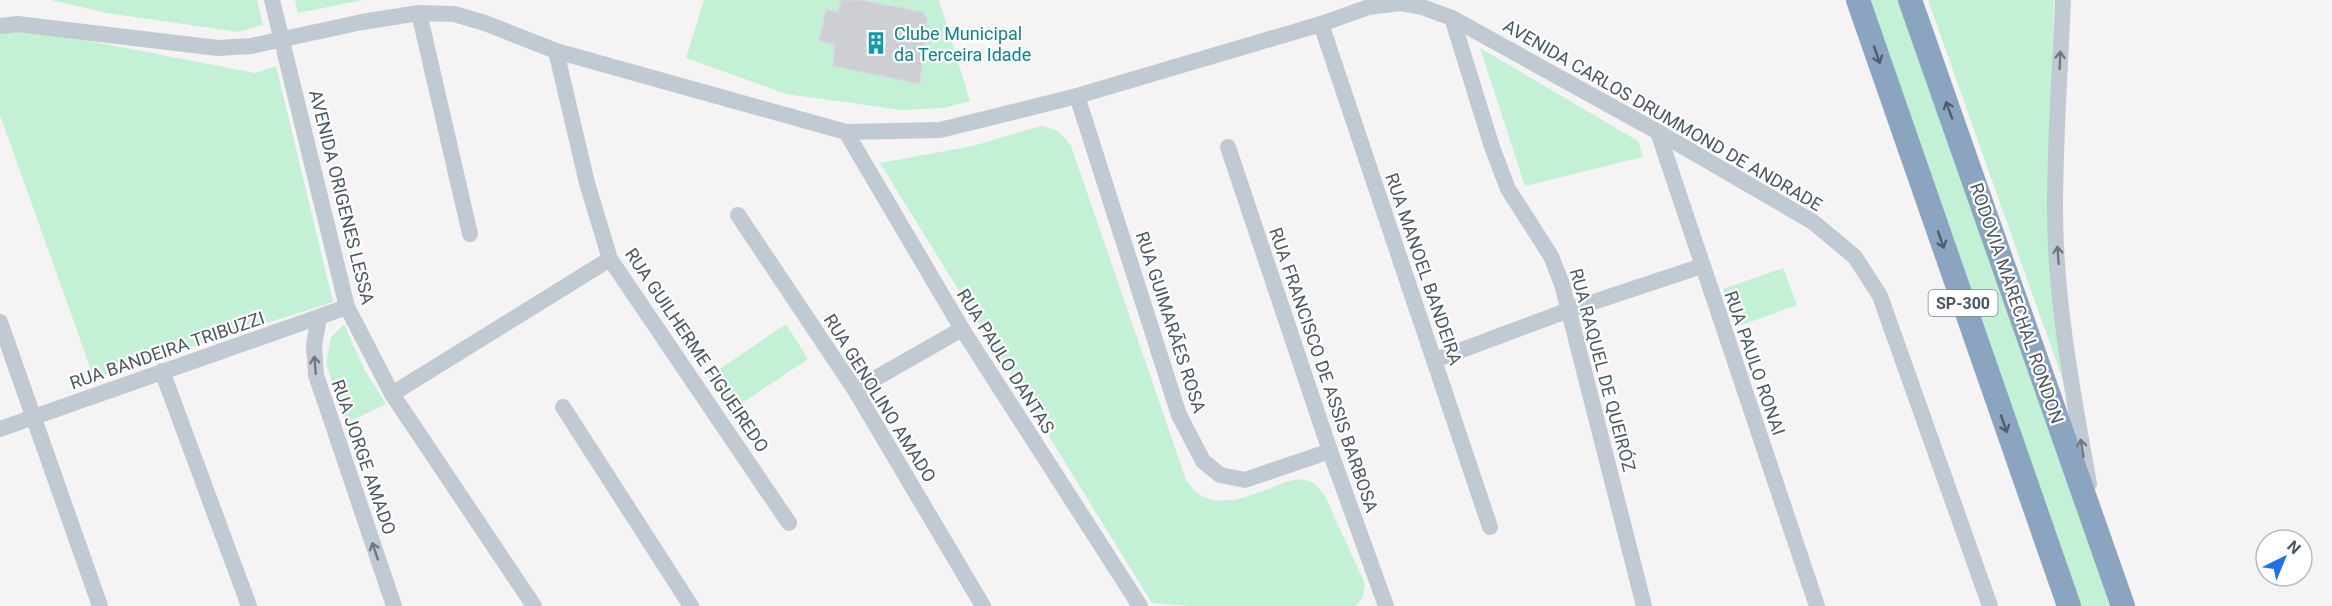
<svg xmlns="http://www.w3.org/2000/svg" width="2332" height="606" font-family="Roboto,sans-serif">
	<style>
		.green { fill: #c3f1d5 }
		.building { fill: #cdcfd5; stroke: #d7d9de; stroke-width: 1.5 }
		.lines { fill: none; stroke-linecap: round; stroke-linejoin: round }
		.minor { stroke: #c1cad2; stroke-width: 16 }
		.highway { stroke: #8ba5c1; stroke-width: 24 }
		.oneway { stroke: #505e6b }
		.oneway2 { stroke: #6e7983 }
		.labels { text-anchor: middle; dominant-baseline: central; stroke-width: 4.5; stroke-linejoin: round; paint-order: stroke }
		.shield { fill: #fff; stroke: #808990; stroke-width: 1.5 }
		.shield-label { font-size: 16px; font-weight: bold; fill: #4a5661 }
		.culture-label { font-size: 18px; fill: #0d838f; stroke: #fff; text-anchor: start }
		.street-label { font-size: 18px; fill: #4a5661; stroke: #fff }
	</style>
	<rect width="100%" height="100%" fill="#f5f3f3"/>
	<g class="green">
		<path d="M51,0H257L263,25L238,32L107,13Z"/>
		<path d="M295,0H363L298,13Z"/>
		<path d="M704,0H939L970,101L944,108L902,110L786,94L686,58Z"/>
		<path d="M1867,0H1901L2114,606H2080Z"/>
		<path d="M1928,0H2054L2048,187L2065,386Z"/>
		<path d="M0,29L38,31L255,73L276,66L333,302L94,378L0,115Z"/>
		<path d="M1480,48L1638,141L1643,157L1525,186Z"/>
		<path d="M1040,126C1056,128 1062,133 1071,146L1182,468C1184,473 1186,481 1190,485C1211,514 1250,496 1276,486C1286,482 1297,477 1308,481C1316,483 1320,489 1325,496L1365,584L1363,597L1356,606H1190L1152,603L880,163L973,146Z"/>
		<path d="M1783,268L1797,305L1736,327L1723,289Z"/>
		<path d="M344,324L364,369L386,404L346,423L326,364L331,337Z"/>
		<path d="M786,324L808,359L729,412L708,377Z"/>
	</g>
	<path class="building" d="M841,0H861L922,12L927,18L920,84L833,66L835,44L819,41L826,9L838,12Z"/>
	<g class="lines">
		<g class="minor">
			<path d="M272,0L347,307L392,394L534,606"/>
			<path d="M2063,0C2060,70 2055,139 2055,209C2055,301 2073,394 2089,484"/>
			<path d="M419,13L470,234"/>
			<path d="M1452,18L1492,147L1508,189L1551,256L1562,284L1644,606"/>
			<path d="M1321,24L1490,527"/>
			<path d="M0,26L17,24L218,48L251,46L362,22L419,13L454,14L485,23L556,51L846,132L940,130L1077,96L1321,24L1369,7L1400,3L1422,7L1452,18L1658,132L1813,222L1855,257L1880,296L1990,606"/>
			<path d="M556,51L587,183L610,259L789,523"/>
			<path d="M1077,96L1179,415L1203,461L1220,475L1245,480L1330,451"/>
			<path d="M846,132L962,329L1140,606"/>
			<path d="M1658,132L1817,606"/>
			<path d="M1228,147L1330,451L1386,606"/>
			<path d="M738,215L855,390L983,606"/>
			<path d="M319,317L314,345L316,375L394,606"/>
			<path d="M0,322L100,606"/>
			<path d="M1435,360L1569,310L1702,266"/>
			<path d="M162,371L249,606"/>
			<path d="M855,390L962,329"/>
			<path d="M392,394L610,259"/>
			<path d="M563,407L691,606"/>
			<path d="M0,429L347,307"/>
		</g>
		<g class="highway">
			<path d="M1858,0L2069,606"/>
			<path d="M1910,0L2123,606"/>
		</g>
	</g>
	<defs><path id="oneway-shaft" d="M-6 0H5M1.5-3L5.5 0L1.5 3" fill="none" stroke-width="1.6" stroke-linecap="round" stroke-linejoin="round" transform="scale(1.5)"/></defs>
	<g class="oneway">
		<use href="#oneway-shaft" transform="translate(1877 55) rotate(71)"/>
		<use href="#oneway-shaft" transform="translate(1949 110) rotate(-110)"/>
		<use href="#oneway-shaft" transform="translate(1941 240) rotate(71)"/>
		<use href="#oneway-shaft" transform="translate(2004 424) rotate(71)"/>
	</g>
	<g class="oneway2">
		<use href="#oneway-shaft" transform="translate(2060 60) rotate(-88)"/>
		<use href="#oneway-shaft" transform="translate(2058 255) rotate(-94)"/>
		<use href="#oneway-shaft" transform="translate(315 365) rotate(-95)"/>
		<use href="#oneway-shaft" transform="translate(2082 448) rotate(-100)"/>
		<use href="#oneway-shaft" transform="translate(375 551) rotate(-109)"/>
	</g>
	<defs>
		<g id="building-bare" transform="scale(1.8)"><path d="M-4-6H4V6H1V3H-1V6H-4ZM-2.5-4.3h1.7v1.8h-1.7ZM.8-4.3h1.7v1.8H.8ZM-2.5-1h1.7V.8h-1.7ZM.8-1h1.7V.8H.8Z" fill="#0f9aa8" stroke="#fff" stroke-width="2.5" paint-order="stroke"/></g>
	</defs>
	<g fill-rule="evenodd">
		<use href="#building-bare" x="876" y="43"/>
	</g>
	<g class="labels">
		<rect class="shield" x="1928.5" y="290" width="69" height="26" rx="4.5"/>
		<g class="shield-label">
			<text x="1963" y="303">SP-300</text>
		</g>
		<g class="culture-label">
			<text x="894" y="33">Clube Municipal<tspan x="894" dy="21">da Terceira Idade</tspan></text>
		</g>
		<g class="street-label">
			<text transform="translate(1663 115) rotate(30)">AVENIDA CARLOS DRUMMOND DE ANDRADE</text>
			<text transform="translate(342 197) rotate(76)">AVENIDA ORIGENES LESSA</text>
			<text transform="translate(1424 269) rotate(71)">RUA MANOEL BANDEIRA</text>
			<text transform="translate(2017 303) rotate(71)">RODOVIA MARECHAL RONDON</text>
			<text transform="translate(1171 322) rotate(72)">RUA GUIMARÃES ROSA</text>
			<text transform="translate(167 350) rotate(-19)">RUA BANDEIRA TRIBUZZI</text>
			<text transform="translate(697 350) rotate(56)">RUA GUILHERME FIGUEIREDO</text>
			<text transform="translate(1006 361) rotate(58)">RUA PAULO DANTAS</text>
			<text transform="translate(1755 363) rotate(71)">RUA PAULO RONAI</text>
			<text transform="translate(1324 370) rotate(71)">RUA FRANCISCO DE ASSIS BARBOSA</text>
			<text transform="translate(1603 370) rotate(75)">RUA RAQUEL DE QUEIRÓZ</text>
			<text transform="translate(880 398) rotate(58)">RUA GENOLINO AMADO</text>
			<text transform="translate(364 457) rotate(71)">RUA JORGE AMADO</text>
		</g>
	</g>
	<g transform="translate(2284 558) rotate(43)"><circle r="28" fill="#ffffff" stroke="#b7bbc0" stroke-width="1.5"/>
	<path d="M0-4.5L10 22L0 15L-10 22Z" fill="#1a73e8"/>
	<text y="-9" font-size="16" font-weight="bold" text-anchor="middle" fill="#4a5661">N</text>
	</g>
</svg>
